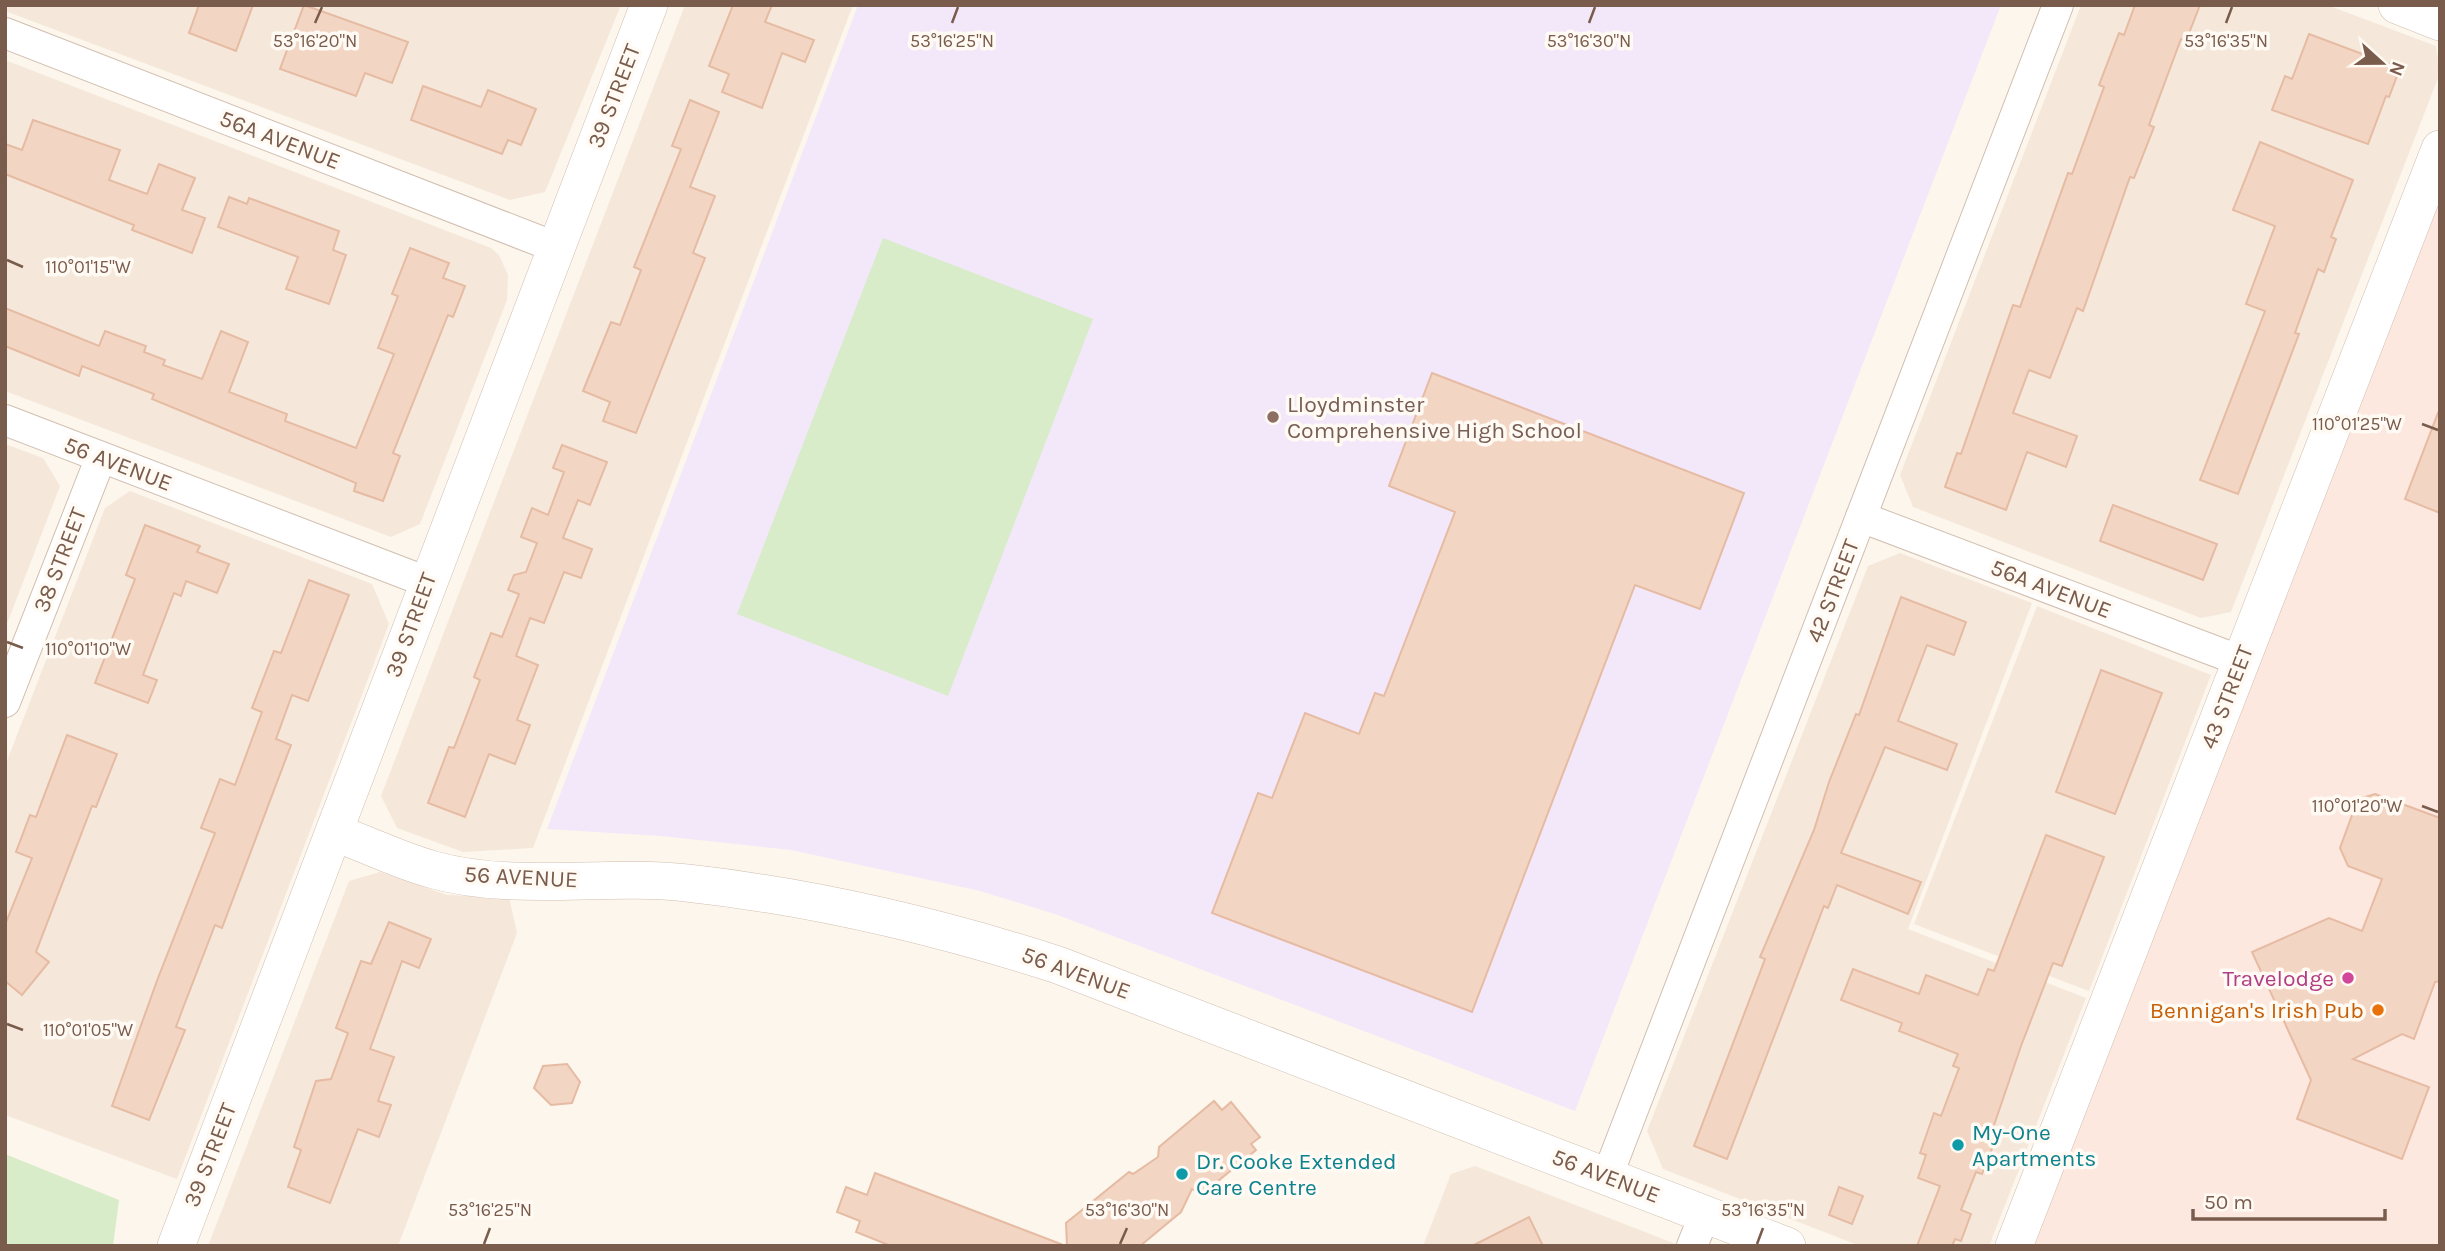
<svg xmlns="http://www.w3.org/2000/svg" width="2445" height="1251" font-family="Karla,sans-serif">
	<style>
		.residential { fill: #f5e8da }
		.commercial { fill: #fde8e0 }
		.education { fill: #f3e8fa }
		.green { fill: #d8ecc9 }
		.building { fill: #f3d5c3; stroke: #e6bba3; stroke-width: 2 }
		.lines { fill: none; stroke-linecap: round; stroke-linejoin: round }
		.minor-casing { stroke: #d1beb0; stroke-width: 32 }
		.tertiary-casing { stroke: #d1beb0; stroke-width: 38 }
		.minor { stroke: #fff; stroke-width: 30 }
		.tertiary { stroke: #fff; stroke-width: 37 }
		.ticks { fill: none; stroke: #7a5c4d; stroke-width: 2.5 }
		.education-dot { fill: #8d6e63; stroke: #fffaf3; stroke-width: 2.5 }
		.hotel-dot { fill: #d1479c; stroke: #fffaf3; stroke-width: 2.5 }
		.food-dot { fill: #e8710a; stroke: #fffaf3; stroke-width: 2.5 }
		.culture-dot { fill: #0f9aa8; stroke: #fffaf3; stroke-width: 2.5 }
		.labels { text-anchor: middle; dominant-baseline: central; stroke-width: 7; stroke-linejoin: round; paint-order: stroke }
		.street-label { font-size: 23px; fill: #7a5c4d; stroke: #fffaf3 }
		.education-label { font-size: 23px; fill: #785e54; stroke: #fffaf3; text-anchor: start }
		.hotel-label { font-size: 23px; fill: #b23c85; stroke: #fffaf3; text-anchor: end }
		.food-label { font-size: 23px; fill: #c56008; stroke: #fffaf3; text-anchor: end }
		.culture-label { font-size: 23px; fill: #0d838f; stroke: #fffaf3; text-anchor: start }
		.ticks-label { font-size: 18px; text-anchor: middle; fill: #7a5c4d; stroke: #fffaf3; stroke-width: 7; stroke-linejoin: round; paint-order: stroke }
	</style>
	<rect width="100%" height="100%" fill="#fdf6ec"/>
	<g class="residential">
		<path d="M5,5H621L545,192L510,200L5,11Z"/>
		<path d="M685,5H853L533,848L463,852L397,828L381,796Z"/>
		<path d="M2081,5H2327L2436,46L2440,73L2231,612L2201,618L1913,507L1900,475Z"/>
		<path d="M5,60L491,248L499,255L508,275L507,300L420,524L391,537L5,391Z"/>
		<path d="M5,444L43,458L60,486L5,629Z"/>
		<path d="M130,491L372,584L389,624L177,1179L5,1115V766L105,508Z"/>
		<path d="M1900,553L2032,603L1908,929L2086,998L1989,1246H1860L1663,1169L1647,1131L1868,566Z"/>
		<path d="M2037,606L2211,675L2089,991L1914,924Z"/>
		<path d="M380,872L447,895L509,897L517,933L398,1246H208L349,881Z"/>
		<path d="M1475,1166L1681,1246H1423L1451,1174Z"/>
	</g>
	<path class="commercial" d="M2440,186V1246H2031Z"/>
	<path class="education" d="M858,5H2001L1575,1111L1055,914L980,891L791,850L661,836L547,829Z"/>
	<g class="green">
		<path d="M883,238L1093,319L948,696L737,614Z"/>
		<path d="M5,1154L119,1200L113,1246H5Z"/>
	</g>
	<g class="building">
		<path d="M199,5H253L236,51L189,33Z"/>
		<path d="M304,5L408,42L392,83L365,73L356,96L280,69Z"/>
		<path d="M733,5H772L765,22L814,40L805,62L782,53L762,108L722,92L729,74L709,66Z"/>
		<path d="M2135,5H2200L2186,41L2181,39L2149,125L2154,127L2134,178L2130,177L2083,311L2077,308L2050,378L2029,370L2013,413L2077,436L2066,467L2027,452L2006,510L1945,487L1957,453L1961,454L2013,305L2020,307L2068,173L2072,174L2104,87L2099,85L2119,33L2124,35Z"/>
		<path d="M2309,34L2400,68L2389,97L2386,96L2368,144L2272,110L2285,76L2292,79Z"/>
		<path d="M423,86L481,107L488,90L536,109L521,145L508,140L502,154L411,120Z"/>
		<path d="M690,100L719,112L690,187L715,196L693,253L705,258L636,433L603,421L610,402L583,391L611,322L620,325L641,270L634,267L681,149L672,146Z"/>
		<path d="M33,120L120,150L109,180L147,194L159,164L195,178L182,210L205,218L192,253L132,230L134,225L5,174V144L22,150Z"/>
		<path d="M2260,142L2353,180L2331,237L2336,239L2324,272L2318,269L2295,333L2299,334L2238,494L2200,480L2265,311L2246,304L2275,226L2233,210Z"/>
		<path d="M229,197L247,204L249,198L339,231L333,250L346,255L329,304L286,289L298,257L218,227Z"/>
		<path d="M410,248L449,263L443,278L465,286L453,317L448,315L393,453L400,456L383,501L354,491L356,483L152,399L154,394L82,366L79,376L5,346V308L99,346L105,331L146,346L144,352L165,360L163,365L202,379L221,331L248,342L229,392L287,414L285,421L356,448L394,354L378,348L398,296L392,294Z"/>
		<path d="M1432,373L1744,493L1700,609L1635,585L1472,1012L1212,913L1258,793L1272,798L1305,713L1359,734L1375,693L1384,696L1455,512L1389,486Z"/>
		<path d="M2438,413L2440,414V513L2405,499Z"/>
		<path d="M562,445L607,462L590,505L578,500L563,538L592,549L581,578L564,572L544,623L530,618L516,656L538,665L517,720L530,725L515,764L489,754L465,817L428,803L449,747L454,748L480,680L474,677L491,633L502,637L519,594L508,590L514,575L526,572L537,543L521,537L532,508L548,515L564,472L553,468Z"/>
		<path d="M2113,505L2217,544L2203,580L2100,541Z"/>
		<path d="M145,525L200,546L197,552L229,564L217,593L186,581L181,596L174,593L143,675L157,680L148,703L95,683L135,579L126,575Z"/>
		<path d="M309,580L349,595L308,701L292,695L276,739L291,745L222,928L215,925L183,1008L176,1027L185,1030L149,1120L112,1106L158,978L215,833L201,828L220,779L235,785L262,712L252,708L274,651L281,653Z"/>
		<path d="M1901,597L1966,622L1954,655L1927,645L1898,721L1957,744L1947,770L1885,747L1841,853L1921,882L1908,914L1837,885L1828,908L1824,906L1727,1159L1694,1146L1765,959L1760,957L1814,830L1829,782L1856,714L1859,715Z"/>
		<path d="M2101,670L2162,693L2115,814L2056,792Z"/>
		<path d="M67,735L117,754L96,807L92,806L36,952L49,962L22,995L5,981V925L32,858L16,852L30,815L36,817Z"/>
		<path d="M2375,794L2440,818V981L2435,982L2414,1039L2402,1034L2353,1059L2429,1087L2402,1159L2297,1119L2311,1080L2252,952L2329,918L2362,931L2382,879L2348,866L2340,848L2358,799Z"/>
		<path d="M2046,835L2104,857L2062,966L2053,963L2021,1046L1991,1134L1997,1136L1982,1174L1976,1172L1961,1210L1971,1214L1961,1241L1955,1239L1952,1246H1917L1940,1186L1918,1178L1926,1155L1920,1153L1934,1113L1941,1116L1959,1068L1953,1066L1958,1054L1899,1031L1902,1023L1841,1000L1853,969L1919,994L1926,975L1978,995L1988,969L1994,971Z"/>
		<path d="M389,922L431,939L419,968L402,961L370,1049L394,1057L378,1101L391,1105L379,1137L358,1129L330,1203L288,1187L301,1150L294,1147L316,1081L331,1079L348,1033L336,1028L361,961L371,964Z"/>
		<path d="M567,1064L580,1082L572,1103L551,1105L534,1088L543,1066Z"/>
		<path d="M1214,1101L1222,1110L1231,1102L1260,1137L1251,1144L1256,1150L1202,1194L1192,1189L1181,1212L1140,1246H1067L1066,1223L1129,1172L1133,1174L1158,1157L1159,1147Z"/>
		<path d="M875,1173L1061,1244L1060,1246H891L856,1232L860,1221L837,1212L846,1187L867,1195Z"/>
		<path d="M1839,1187L1863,1196L1852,1224L1829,1215Z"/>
		<path d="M1529,1217L1543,1246H1472Z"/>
	</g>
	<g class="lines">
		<g class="minor-casing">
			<g id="minor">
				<path d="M5,33L555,247"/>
				<path d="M5,420L427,582"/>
				<path d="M1861,517L2241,661"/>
				<path d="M5,702L101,457"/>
				<path d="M1607,1177L2058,5"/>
				<path d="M1692,1246L1705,1214"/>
			</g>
		</g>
		<g class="tertiary-casing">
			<g id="tertiary">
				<path d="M2397,5L2440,22"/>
				<path d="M335,833C367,844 400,861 434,870C513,892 605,874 687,883C814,897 937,926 1058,965L1787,1246"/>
				<path d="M176,1246L649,5"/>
				<path d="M2014,1246L2440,149"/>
			</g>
		</g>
		<use href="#minor" class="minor"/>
		<use href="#tertiary" class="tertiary"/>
	</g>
	<path class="ticks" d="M315,23L322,7M952,23L958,7M1589,23L1595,7M2226,23L2232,7M7,260L23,267M2422,424L2438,430M7,642L23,648M2422,806L2438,812M7,1024L23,1030M484,1244L490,1228M1120,1244L1127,1228M1757,1244L1763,1228"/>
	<circle class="education-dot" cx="1273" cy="417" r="7"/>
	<circle class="hotel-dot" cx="2348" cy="978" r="7"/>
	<circle class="food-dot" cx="2378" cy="1010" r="7"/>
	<g class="culture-dot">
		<circle cx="1958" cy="1145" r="7"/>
		<circle cx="1182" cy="1174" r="7"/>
	</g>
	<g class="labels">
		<g class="street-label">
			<text transform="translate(614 96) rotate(-69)">39 STREET</text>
			<text transform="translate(280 140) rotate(21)">56A AVENUE</text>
			<text transform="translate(118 464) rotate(21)">56 AVENUE</text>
			<text transform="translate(60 560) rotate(-69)">38 STREET</text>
			<text transform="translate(2051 589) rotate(21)">56A AVENUE</text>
			<text transform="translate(1833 591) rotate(-69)">42 STREET</text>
			<text transform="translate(411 625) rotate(-70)">39 STREET</text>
			<text transform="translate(2227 697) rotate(-69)">43 STREET</text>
			<text transform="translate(521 877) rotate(3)">56 AVENUE</text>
			<text transform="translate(1076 973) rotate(20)">56 AVENUE</text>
			<text transform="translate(210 1155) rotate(-69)">39 STREET</text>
			<text transform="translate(1606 1176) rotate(21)">56 AVENUE</text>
		</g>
		<g class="education-label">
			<text x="1287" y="404">Lloydminster<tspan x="1287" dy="26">Comprehensive High School</tspan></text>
		</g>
		<g class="hotel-label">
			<text x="2334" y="978">Travelodge</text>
		</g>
		<g class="food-label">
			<text x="2364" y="1010">Bennigan's Irish Pub</text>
		</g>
		<g class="culture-label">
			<text x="1972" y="1132">My-One<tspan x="1972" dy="26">Apartments</tspan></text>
			<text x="1196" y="1161">Dr. Cooke Extended<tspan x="1196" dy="26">Care Centre</tspan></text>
		</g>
	</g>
	<g class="ticks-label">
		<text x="952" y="47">53°16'25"N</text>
		<text x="2226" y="47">53°16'35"N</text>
		<text x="315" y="47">53°16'20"N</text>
		<text x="1589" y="47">53°16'30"N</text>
		<text x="88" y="273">110°01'15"W</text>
		<text x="2357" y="430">110°01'25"W</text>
		<text x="88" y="655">110°01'10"W</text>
		<text x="2357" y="812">110°01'20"W</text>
		<text x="88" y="1036">110°01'05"W</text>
		<text x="490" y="1216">53°16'25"N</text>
		<text x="1127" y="1216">53°16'30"N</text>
		<text x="1763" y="1216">53°16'35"N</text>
	</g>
	<rect width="2445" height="1251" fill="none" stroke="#7a5c4d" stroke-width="14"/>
	<g transform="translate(2382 63) rotate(111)" stroke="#fffaf3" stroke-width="5" paint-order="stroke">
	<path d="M0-5L12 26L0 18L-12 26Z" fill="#7a5c4d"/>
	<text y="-10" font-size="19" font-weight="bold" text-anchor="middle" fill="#7a5c4d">N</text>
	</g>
	<path d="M2193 1209v10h192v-10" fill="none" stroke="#7a5c4d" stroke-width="3.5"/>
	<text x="2204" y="1209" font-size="21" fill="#7a5c4d" stroke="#fffaf3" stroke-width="5" paint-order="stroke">50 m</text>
</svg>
